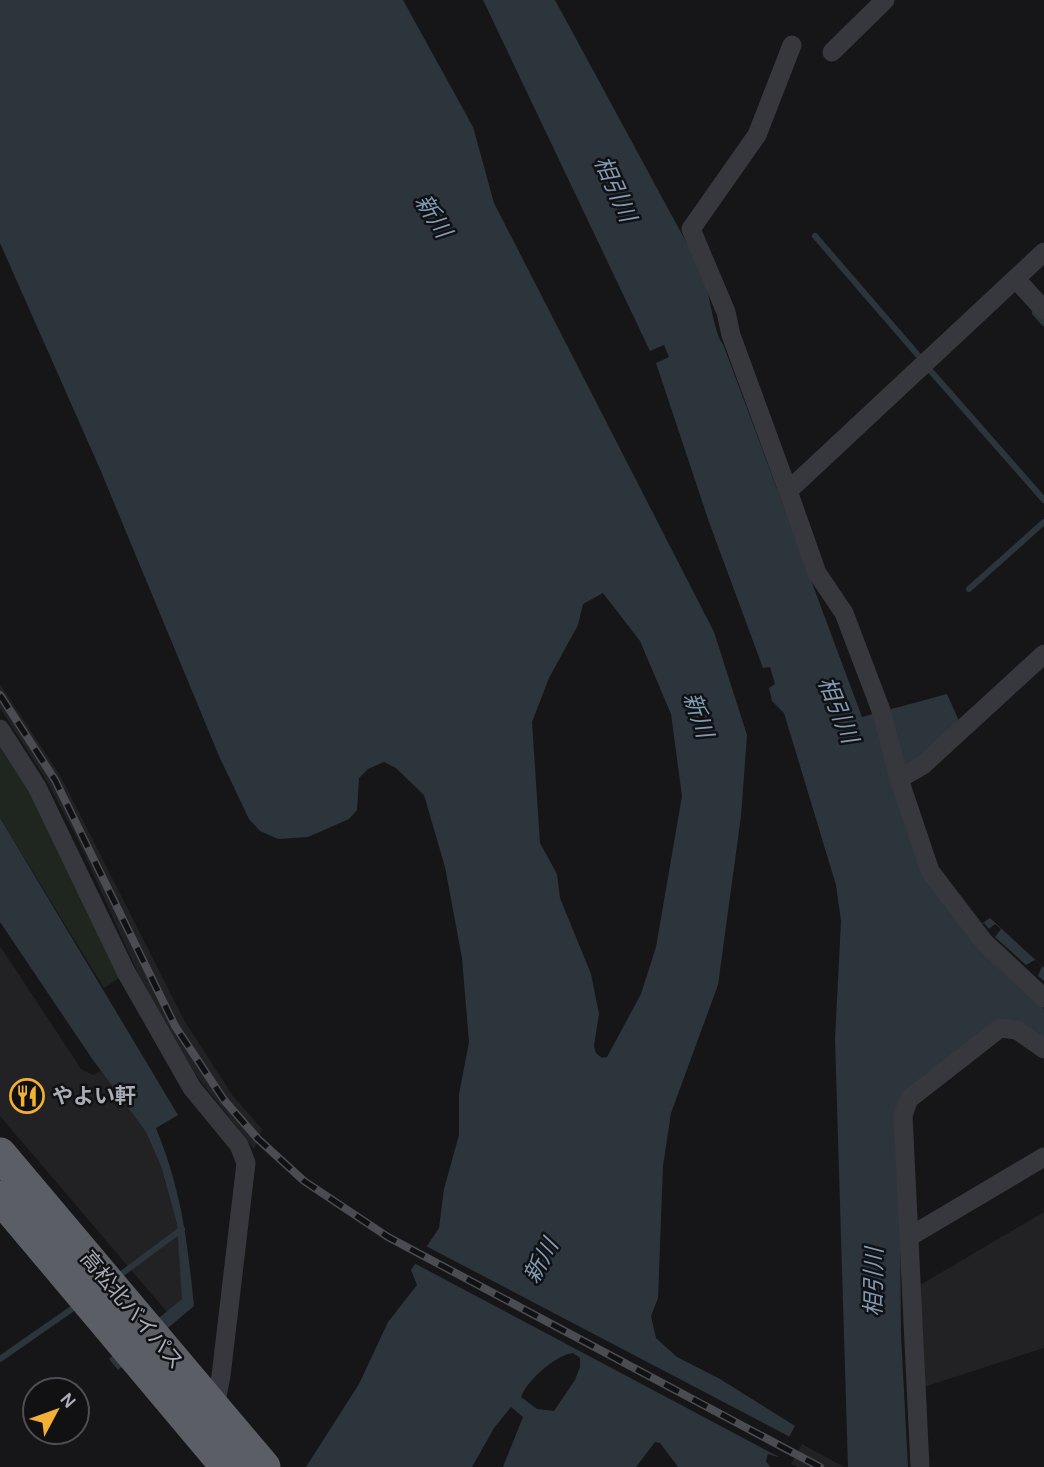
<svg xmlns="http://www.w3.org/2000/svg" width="1044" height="1467" font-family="Karla,'Noto Sans JP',sans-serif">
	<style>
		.built { fill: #222225 }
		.green { fill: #1e261f }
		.water { fill: #2c353c; fill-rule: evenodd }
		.pier { fill: #161618 }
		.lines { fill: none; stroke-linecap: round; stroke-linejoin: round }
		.stream { stroke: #2c353c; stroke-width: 6 }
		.minor { stroke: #37383d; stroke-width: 19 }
		.trunk { stroke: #5b5e65; stroke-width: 33 }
		.rail-casing { stroke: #4a4c52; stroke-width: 8 }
		.rail { stroke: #111113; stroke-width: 5; stroke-dasharray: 16; stroke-linecap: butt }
		.labels { text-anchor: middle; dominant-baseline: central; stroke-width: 5; stroke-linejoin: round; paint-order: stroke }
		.poi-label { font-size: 21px; font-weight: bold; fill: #a8adb8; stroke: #111113; text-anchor: start }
		.street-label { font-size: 21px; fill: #a8adb8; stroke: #111113 }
		.water-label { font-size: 23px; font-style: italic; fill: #7f9bb3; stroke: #111113 }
	</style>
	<rect width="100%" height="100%" fill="#161618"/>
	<g class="built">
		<path d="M0,684L61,777L184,1020L233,1096L262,1129L254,1149L192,1070L168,1030L137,971L78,840L48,783L0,708Z"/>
		<path d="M0,946L81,1069L93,1075L101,1071L146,1132L161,1166L177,1224L181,1274L182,1299L167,1312L0,1116Z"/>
		<path d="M1044,1212V1348L924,1387L920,1285Z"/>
		<path d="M802,1444L844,1467H798L791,1464Z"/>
	</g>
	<path class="green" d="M0,744L31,793L119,978L104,988L0,818Z"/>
	<g class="water">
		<path d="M0,0H403L473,127L494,203L714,632L747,735L741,816L718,985L671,1113L663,1166L658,1298L651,1316L656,1338L677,1357L720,1379L795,1426L778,1457L768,1454L766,1461L770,1467H678L660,1443L655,1442L636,1467H503L523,1417L511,1407L494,1428L472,1467H306L359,1384L388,1322L417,1285L411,1270L439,1228L444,1189L459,1135V1094L469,1042L462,958L445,867L424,795L396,768L384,762L368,769L359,778L357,810L349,819L308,837L278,839L260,831L249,819L219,756L100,469L0,243ZM603,593L640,641L671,714L682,796L656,947L641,994L607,1057L602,1058L596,1053L594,1046L599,1014L591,974L560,898L557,874L540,843L532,722L549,678L578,625L583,604ZM573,1353L580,1358V1367L575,1380L554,1411L537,1409L521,1397C527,1380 556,1355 573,1353Z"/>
		<path d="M483,0H555L704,275C708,289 715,337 723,344L862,717L947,694L959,721L914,763L891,772L968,933L990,918L1044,968V1038L999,1022L899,1122L901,1334L908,1467H848L835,1039L841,921L836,885L784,713L772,701L769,688L775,684L770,667L763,668L709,522L656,363L669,357L664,345L650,351Z"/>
		<path d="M0,818L178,1115L156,1128C182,1193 187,1238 194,1306L118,1370L109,1359L182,1299L177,1224L161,1166L146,1132L93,1060L0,922Z"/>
	</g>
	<g class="pier">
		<path d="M984,923L989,929L995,924L1001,929L995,937L1026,965L1035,960L1042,966L1038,976L1044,981V1009L968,934Z"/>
		<path d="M424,1245L792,1438L781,1458L412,1262Z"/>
	</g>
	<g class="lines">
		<g class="stream">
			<path d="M815,236L923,361"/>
			<path d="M1035,313L1044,323"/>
			<path d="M928,368L1044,500"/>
			<path d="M969,589L1044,522"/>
			<path d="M116,1278L182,1229"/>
			<path d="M0,1359L79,1304"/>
		</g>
		<g class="minor">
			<path d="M832,52L885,0"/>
			<path d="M1044,252L788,491L817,573L844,613L882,713L899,779L930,871L984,942L1044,998"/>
			<path d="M1016,279L1044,310"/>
			<path d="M788,491L731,335L726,312L691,229L757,135L792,45"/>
			<path d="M0,729L37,787L126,972L192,1088L239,1145L246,1163L221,1376L214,1411"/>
			<path d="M899,779L923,765L1044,654"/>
			<path d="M909,1237L1044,1157"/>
			<path d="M920,1467L903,1115L909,1099L1000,1028L1017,1030L1044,1049"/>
		</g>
		<g class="trunk">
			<path d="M0,1154L264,1467"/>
			<path d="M0,1197L227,1467"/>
		</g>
		<g class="rail-casing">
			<path id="rail" d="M0,695L55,780L175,1026L224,1100L258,1139L304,1181L388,1237L820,1467"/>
		</g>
		<use href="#rail" class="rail"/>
	</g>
	<defs>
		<g id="restaurant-ring" transform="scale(1.75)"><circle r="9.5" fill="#111113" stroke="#f2b134" stroke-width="1.5"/><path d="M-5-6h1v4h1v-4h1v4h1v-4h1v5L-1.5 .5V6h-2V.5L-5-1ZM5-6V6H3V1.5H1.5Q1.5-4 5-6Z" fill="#f2b134"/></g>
	</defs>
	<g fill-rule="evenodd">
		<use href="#restaurant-ring" x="27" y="1096"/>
	</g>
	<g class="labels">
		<g class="poi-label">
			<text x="52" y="1096">やよい軒</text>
		</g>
		<g class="street-label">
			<text transform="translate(132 1310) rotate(50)">高松北バイパス</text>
		</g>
		<g class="water-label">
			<text transform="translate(615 189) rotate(66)">相引川</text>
			<text transform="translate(433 216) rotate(58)">新川</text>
			<text transform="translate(838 710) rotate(68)">相引川</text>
			<text transform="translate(698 715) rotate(71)">新川</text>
			<text transform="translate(541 1261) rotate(-61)">新川</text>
			<text transform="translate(874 1282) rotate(-89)">相引川</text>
		</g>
	</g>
	<g transform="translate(56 1411) rotate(49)"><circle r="33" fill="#111113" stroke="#4d4f55" stroke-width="2"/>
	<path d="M0-5L12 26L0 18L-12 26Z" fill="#f2b134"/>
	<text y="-10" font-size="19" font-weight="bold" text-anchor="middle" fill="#a8adb8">N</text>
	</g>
</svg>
